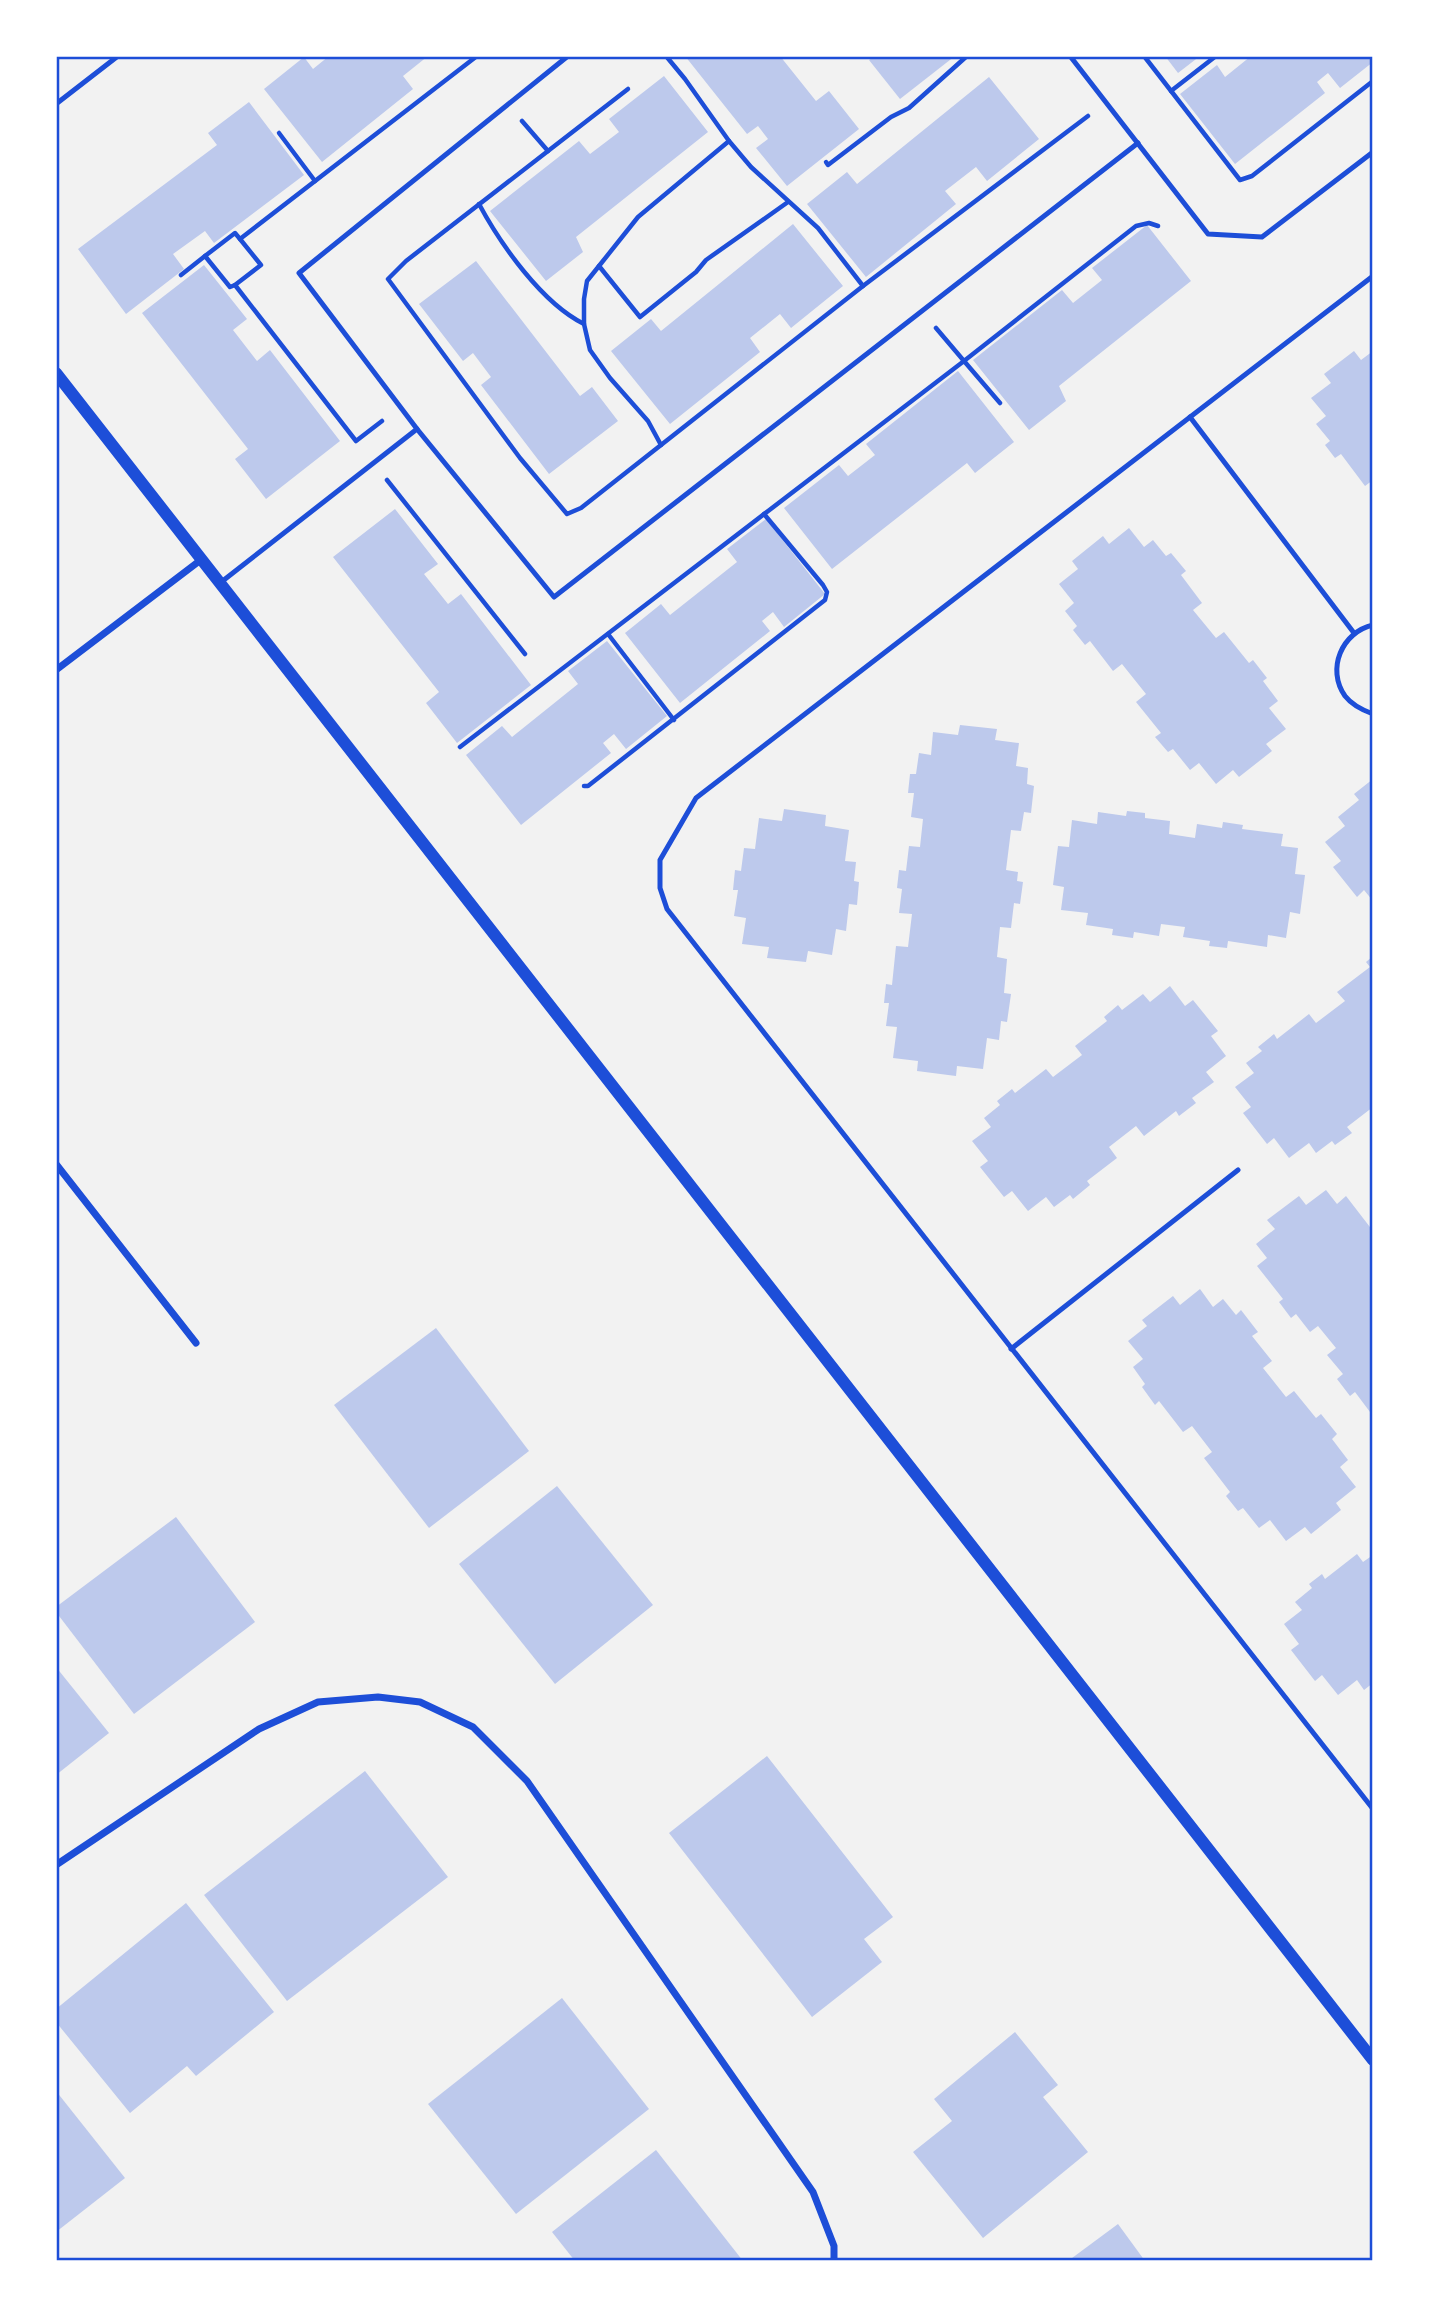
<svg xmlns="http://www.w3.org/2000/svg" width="1429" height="2317" font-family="'Times New Roman',serif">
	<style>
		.building { fill: #bdc9ec }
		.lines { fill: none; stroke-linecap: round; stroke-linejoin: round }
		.path { stroke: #1d4ed8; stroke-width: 4.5 }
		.service { stroke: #1d4ed8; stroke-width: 5 }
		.minor { stroke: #1d4ed8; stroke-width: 7 }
		.tertiary { stroke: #1d4ed8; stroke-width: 12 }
		.neatline { fill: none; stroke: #1d4ed8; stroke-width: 2.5 }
	</style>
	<rect width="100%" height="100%" fill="#f2f2f2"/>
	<g class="building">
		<path d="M329,56H428L403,76L413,89L322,162L264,89L304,57L313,69Z"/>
		<path d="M685,56H780L816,101L829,91L859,129L787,186L756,148L768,139L758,126L747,134Z"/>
		<path d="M875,56H955L900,99L869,60Z"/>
		<path d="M1165,56H1200L1178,73Z"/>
		<path d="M1251,56H1373V62L1340,88L1328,73L1317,82L1325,93L1235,164L1180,94L1217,65L1225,77Z"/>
		<path d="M664,76L708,132L576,237L583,252L546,281L490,211L579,141L590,154L619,132L609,119Z"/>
		<path d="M989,77L1039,139L987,181L976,167L945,191L956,204L866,277L807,204L847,172L857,184Z"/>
		<path d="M249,102L304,175L214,243L205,231L173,254L184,269L126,314L78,249L217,145L208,133Z"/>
		<path d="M793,224L843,286L791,328L780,314L750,338L760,352L670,424L611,351L651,319L661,331Z"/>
		<path d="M1147,225L1191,281L1059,386L1066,401L1029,430L973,360L1062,290L1073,303L1102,280L1092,268Z"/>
		<path d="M476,261L580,396L592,387L618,421L549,474L481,385L491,377L473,353L463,361L419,304Z"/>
		<path d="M204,265L247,319L233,330L257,361L270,350L340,441L266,499L235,459L248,449L142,313Z"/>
		<path d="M1354,351L1361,360L1373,351V480L1365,486L1341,454L1335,458L1325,445L1330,441L1316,424L1326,416L1311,398L1331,383L1324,374Z"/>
		<path d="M958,371L1014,442L975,473L967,463L832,569L784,508L839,465L848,476L875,455L866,444Z"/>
		<path d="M395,509L438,564L424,574L448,604L461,594L531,685L457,743L426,703L439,692L333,557Z"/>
		<path d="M766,519L825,594L784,627L773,612L762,621L770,631L680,703L625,633L661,604L670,615L737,562L727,549Z"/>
		<path d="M1129,528L1144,547L1153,540L1166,556L1171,553L1186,571L1181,575L1202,603L1193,610L1216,638L1224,632L1249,663L1253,660L1267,678L1263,681L1278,701L1269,708L1286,729L1266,744L1272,751L1239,777L1233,770L1216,784L1199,763L1190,770L1173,749L1168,752L1155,737L1161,733L1136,702L1146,694L1122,664L1113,671L1090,641L1085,645L1073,630L1077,626L1065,611L1074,603L1059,584L1078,569L1072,561L1103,536L1109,544Z"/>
		<path d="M607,641L667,716L626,749L614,734L603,743L611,753L521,825L466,755L502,726L512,737L578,684L568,671Z"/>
		<path d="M960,725L997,729L995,740L1019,743L1016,766L1028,768L1027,784L1034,786L1031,813L1024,812L1021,831L1011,830L1006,870L1018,872L1017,881L1023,882L1020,904L1014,903L1011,928L1000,927L997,957L1007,959L1004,993L1011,994L1007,1022L1001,1021L999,1040L987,1038L983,1069L957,1066L956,1076L917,1071L918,1061L893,1058L897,1027L886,1026L889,1003H884L886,984L892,985L896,946L908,947L912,914L899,913L902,889L897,888L899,870L906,871L909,846L920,847L923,819L911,817L914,793H908L910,774H916L919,753L931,755L933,732L958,735Z"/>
		<path d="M1373,779V901L1364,890L1357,897L1333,867L1341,861L1325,842L1345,826L1338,817L1359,800L1354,794Z"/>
		<path d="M784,809L826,815L825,826L849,830L845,861L856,862L854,881L859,882L857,905L849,904L846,931L836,929L832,955L808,951L806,962L767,958L769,947L742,944L746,918L734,916L738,890H733L735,870L741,871L744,848L755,849L759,818L782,821Z"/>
		<path d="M1127,811L1145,813V818L1170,821L1169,834L1195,838L1197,824L1222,828L1223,822L1243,825L1242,829L1283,834L1281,846L1298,848L1295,874L1305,875L1300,914L1290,912L1286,938L1268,935L1267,947L1228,941L1227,948L1209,946L1210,941L1183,937L1185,927L1161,924L1159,936L1134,932L1133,938L1112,935L1113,929L1086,925L1088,913L1061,910L1064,887L1053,885L1058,846L1069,847L1072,820L1097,824L1098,812L1126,816Z"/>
		<path d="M1373,956V1107L1347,1127L1352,1133L1335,1145L1332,1141L1316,1153L1309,1143L1289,1158L1274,1138L1267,1144L1243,1113L1251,1107L1235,1087L1254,1073L1246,1063L1262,1051L1258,1047L1274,1034L1277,1039L1309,1014L1316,1023L1345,1001L1337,992L1370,967L1366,962Z"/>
		<path d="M1170,986L1185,1006L1193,1000L1218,1031L1211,1036L1226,1056L1206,1072L1214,1082L1192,1098L1196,1103L1179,1116L1176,1111L1144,1136L1136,1126L1109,1147L1117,1158L1087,1181L1090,1185L1073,1199L1070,1195L1054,1207L1046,1197L1028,1211L1012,1191L1004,1197L980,1167L988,1161L972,1141L991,1127L984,1118L1000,1105L997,1101L1012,1089L1015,1093L1046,1069L1053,1077L1082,1055L1075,1046L1107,1021L1104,1017L1118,1005L1122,1010L1143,994L1150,1002Z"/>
		<path d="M1326,1190L1337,1204L1346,1196L1373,1231V1410L1370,1412L1355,1392L1350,1396L1337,1379L1343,1374L1327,1355L1336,1348L1318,1326L1310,1332L1296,1314L1291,1318L1279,1302L1283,1299L1257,1266L1267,1258L1256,1244L1275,1229L1267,1220L1299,1196L1306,1205Z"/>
		<path d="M1200,1289L1213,1307L1223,1299L1236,1315L1241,1310L1258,1332L1252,1336L1272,1361L1263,1368L1286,1397L1294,1391L1316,1418L1321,1414L1337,1434L1332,1439L1348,1460L1340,1467L1356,1487L1336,1503L1341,1510L1311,1534L1305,1527L1286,1541L1270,1520L1259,1528L1243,1508L1238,1511L1226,1496L1230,1492L1204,1458L1212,1452L1192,1426L1183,1432L1159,1401L1155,1405L1142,1387L1145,1384L1133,1367L1143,1359L1128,1341L1147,1326L1142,1320L1173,1296L1180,1305Z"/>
		<path d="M436,1328L529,1451L429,1528L334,1405Z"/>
		<path d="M557,1486L653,1605L555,1684L459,1564Z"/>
		<path d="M176,1517L255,1622L134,1714L56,1612V1607Z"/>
		<path d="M1357,1554L1363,1562L1373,1555V1683L1364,1690L1357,1680L1338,1695L1322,1675L1315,1681L1291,1650L1299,1644L1284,1624L1302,1610L1295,1602L1312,1588L1309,1584L1322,1574L1325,1579Z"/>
		<path d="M56,1667L109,1733L56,1775Z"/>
		<path d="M767,1756L893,1917L864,1939L882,1962L812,2017L669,1833Z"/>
		<path d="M365,1771L448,1877L287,2001L204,1895Z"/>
		<path d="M186,1903L274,2012L196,2076L187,2066L130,2113L56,2022V2009Z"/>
		<path d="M562,1998L649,2109L516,2214L428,2104Z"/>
		<path d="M1015,2032L1058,2085L1043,2097L1088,2152L983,2238L913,2152L952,2121L934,2099Z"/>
		<path d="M56,2091L125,2178L56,2232Z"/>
		<path d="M656,2150L743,2261H575L552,2232Z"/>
		<path d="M1118,2224L1145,2261H1068Z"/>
	</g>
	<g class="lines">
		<g class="path">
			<path d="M666,56L685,79L729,141"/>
			<path d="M1144,56L1240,180L1252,176L1373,81"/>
			<path d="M1171,91L1216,56"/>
			<path d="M522,121L548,151L406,261L388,279L520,458L567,514L581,508L863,286L1088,116"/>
			<path d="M279,133L315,181"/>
			<path d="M548,151L628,89"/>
			<path d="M826,162L828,165L891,117L909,108L967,56"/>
			<path d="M479,204C501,245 542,303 584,324L590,350L610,378L648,421L661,445"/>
			<path d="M205,256L235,233L240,239"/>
			<path d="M599,266L640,317L696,272L706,260L788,202"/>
			<path d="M181,275L205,256L230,287L235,285L356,441L382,421"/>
			<path d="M235,285L261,265L240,239L477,56"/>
			<path d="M584,324V299L587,281L599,266L638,217L729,141L751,167L818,228L863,286"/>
			<path d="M936,328L964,361L1136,226L1149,223L1158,226"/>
			<path d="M387,480L525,654"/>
			<path d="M608,634L674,720"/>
			<path d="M460,747L964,361L1000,403"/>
			<path d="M584,786H588L825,600L827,592L823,585L764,514"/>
		</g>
		<g class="service">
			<path d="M1070,56L1208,234L1262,237L1373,152"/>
			<path d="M56,104L118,56"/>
			<path d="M1373,276L696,798L660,860V888L667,909L1373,1809"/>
			<path d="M1190,417L1354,633"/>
			<path d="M417,429L299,273L568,56"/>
			<path d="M220,583L417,429L554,597L1138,143"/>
			<path d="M1373,625C1342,632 1326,669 1345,696C1352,705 1362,710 1373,714"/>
			<path d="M1011,1349L1238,1170"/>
		</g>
		<g class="minor">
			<path d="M56,670L202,559"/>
			<path d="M56,1164L196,1343"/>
			<path d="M56,1865L259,1729L318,1702L378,1697L420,1702L473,1727L527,1781L813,2192L834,2246V2261"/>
		</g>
		<path class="tertiary" d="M56,373L1373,2060"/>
	</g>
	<rect width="1429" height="2317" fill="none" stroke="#ffffff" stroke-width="116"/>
	<rect x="58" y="58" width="1313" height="2201" class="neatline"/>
</svg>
